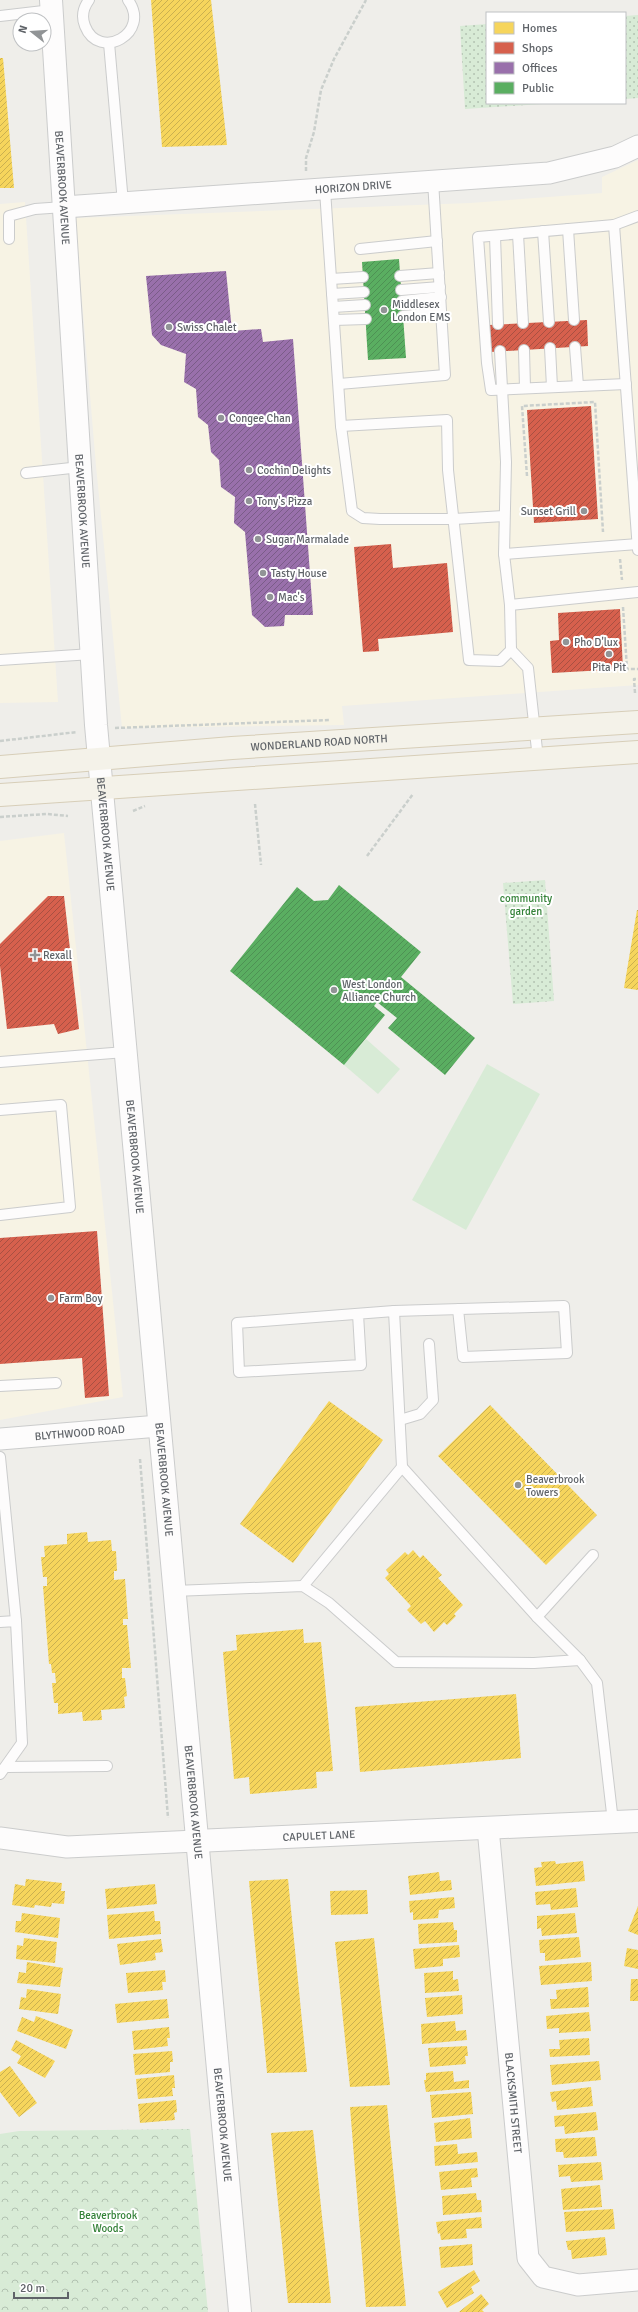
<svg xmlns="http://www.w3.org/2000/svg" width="638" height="2312" font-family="Signika,sans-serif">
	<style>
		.commercial { fill: #f7f3e4 }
		.grass { fill: #d8ebd6 }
		.forest { fill: url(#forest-crowns) }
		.garden { fill: url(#garden-dots) }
		.homes { fill: url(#homes-hatch) }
		.shops { fill: url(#shops-hatch) }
		.offices { fill: url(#offices-hatch) }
		.public { fill: url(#public-hatch) }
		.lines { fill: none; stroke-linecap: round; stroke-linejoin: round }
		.service-casing { stroke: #cbcccc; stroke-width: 12 }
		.minor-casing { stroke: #cbcccc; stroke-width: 23 }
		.tertiary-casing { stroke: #cbcccc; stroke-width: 24 }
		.primary-casing { stroke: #d7ceb8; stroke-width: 24 }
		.path { stroke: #cacfcc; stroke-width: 2.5; stroke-dasharray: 4 2; stroke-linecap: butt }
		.service { stroke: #fdfcfc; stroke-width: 10 }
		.minor { stroke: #fdfcfc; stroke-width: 21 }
		.tertiary { stroke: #fdfcfc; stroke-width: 22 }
		.primary { stroke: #f4f2e9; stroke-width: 22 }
		.poi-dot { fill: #919496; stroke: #fff; stroke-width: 1.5 }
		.labels { text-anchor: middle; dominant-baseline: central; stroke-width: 4; stroke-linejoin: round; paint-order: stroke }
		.street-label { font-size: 11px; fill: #5f6368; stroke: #fff }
		.poi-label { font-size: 11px; fill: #5f6368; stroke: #fff; text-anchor: start }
		.park-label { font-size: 11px; fill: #348238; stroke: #fff }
	</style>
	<defs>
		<pattern id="forest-crowns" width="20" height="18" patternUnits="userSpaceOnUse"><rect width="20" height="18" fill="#d8ebd6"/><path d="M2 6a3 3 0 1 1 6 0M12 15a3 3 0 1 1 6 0" fill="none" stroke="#b2c2b1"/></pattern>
		<pattern id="garden-dots" width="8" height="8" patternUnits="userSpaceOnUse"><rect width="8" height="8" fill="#d8ebd6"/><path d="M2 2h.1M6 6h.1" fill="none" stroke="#b2c2b1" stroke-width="1.8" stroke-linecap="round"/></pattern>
		<pattern id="homes-hatch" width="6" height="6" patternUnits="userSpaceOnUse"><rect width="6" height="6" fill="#f6d55c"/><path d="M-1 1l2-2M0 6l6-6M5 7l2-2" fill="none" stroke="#cab050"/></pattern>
		<pattern id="shops-hatch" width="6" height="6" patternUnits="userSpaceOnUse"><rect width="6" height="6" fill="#d6604d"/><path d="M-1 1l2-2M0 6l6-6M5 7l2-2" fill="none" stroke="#a85042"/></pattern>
		<pattern id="offices-hatch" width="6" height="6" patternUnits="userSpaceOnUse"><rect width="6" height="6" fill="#9970ab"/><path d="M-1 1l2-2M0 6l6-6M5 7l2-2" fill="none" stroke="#7a5c88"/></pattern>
		<pattern id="public-hatch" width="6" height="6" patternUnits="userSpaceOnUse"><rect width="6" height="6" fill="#5aae61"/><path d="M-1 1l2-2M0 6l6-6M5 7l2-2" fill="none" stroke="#4e9154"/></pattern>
	</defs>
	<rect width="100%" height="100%" fill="#efeeea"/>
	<g class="commercial">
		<path d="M638,160V685L342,706L344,725L122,728L96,466L75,218L470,203L602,193V177Z"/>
		<path d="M25,202L58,702L0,703V204Z"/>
		<path d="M64,833L123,1397L0,1420V841Z"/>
	</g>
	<g class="grass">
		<path d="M366,1039L400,1069L378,1094L344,1065Z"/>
		<path d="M487,1064L540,1094L466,1230L412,1200Z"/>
	</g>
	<path class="forest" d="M190,2129L208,2312H0V2134L19,2131Z"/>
	<g class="garden">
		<path d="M638,15V98L625,99V16Z"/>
		<path d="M487,24V103H558L465,109L460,26Z"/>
		<path d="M545,880L554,1001L513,1004L503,883Z"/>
	</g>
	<g class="homes">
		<path d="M151,0H211L227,145L162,147Z"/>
		<path d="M0,58H3L14,188H0Z"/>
		<path d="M637,910H638V990L624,988Z"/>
		<path d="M329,1401L383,1440L293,1563L240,1524Z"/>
		<path d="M490,1405L597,1515L546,1565L438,1456Z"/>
		<path d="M87,1532L88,1542L111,1540L112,1551H116L117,1571H114V1580L125,1579L128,1619H123V1625H127L131,1668H122V1678H125L127,1696L124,1697L125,1708L101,1710L102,1720L83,1721L82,1712L58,1714V1703H54L52,1683H56L55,1673H52L51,1664H49L43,1586H47V1577H43L41,1557H45L44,1546L67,1544V1534Z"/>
		<path d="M413,1550L420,1558L423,1555L442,1575L438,1578L463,1605L454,1614L456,1616L447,1625L444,1622L434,1632L425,1621L421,1624L407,1610L411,1606L385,1578L389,1574L386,1570L405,1552L408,1555Z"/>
		<path d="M303,1629L304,1643L321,1642L333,1771L316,1772L317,1788L250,1794L249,1777L234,1779L223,1652L237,1650L236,1635Z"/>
		<path d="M516,1694L521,1758L360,1772L355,1707Z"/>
		<path d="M555,1861L556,1864L583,1861L585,1881L536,1886L534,1868L542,1867L541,1862Z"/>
		<path d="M439,1872L440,1881L451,1880L452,1890L410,1895L408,1876Z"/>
		<path d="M26,1879L62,1883L61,1891H65L64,1904L52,1903L51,1907L35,1905L34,1908L12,1905L15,1884L25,1886Z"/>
		<path d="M288,1879L307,2072L267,2073L249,1881Z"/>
		<path d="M155,1884L157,1904L107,1909L105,1889Z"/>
		<path d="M576,1888L578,1907L551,1910L550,1904L536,1905L535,1892Z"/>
		<path d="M367,1890L368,1914L331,1915L330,1891Z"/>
		<path d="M454,1897L455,1908L439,1910L438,1918L413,1920V1912L410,1913L409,1901Z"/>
		<path d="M638,1906V1935L628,1931Z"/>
		<path d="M154,1911L155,1921H160L161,1934L109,1939L107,1915Z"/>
		<path d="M22,1913L60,1918L58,1938L15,1932L16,1921H21Z"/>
		<path d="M575,1913L577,1933L542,1936L541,1928L537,1929V1916Z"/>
		<path d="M453,1922L454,1930H457V1942L419,1944L418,1924Z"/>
		<path d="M579,1937L581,1957L545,1961V1953H540L539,1940Z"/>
		<path d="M24,1938L57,1942L55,1963L16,1959L17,1945L23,1946Z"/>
		<path d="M374,1938L390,2085L350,2087L335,1942Z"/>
		<path d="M161,1939L163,1952L155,1953L156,1960L120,1965L117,1944Z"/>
		<path d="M459,1945L460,1957L443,1959V1966L415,1969L413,1949Z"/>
		<path d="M627,1948L638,1950V1969L624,1966Z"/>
		<path d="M27,1962L63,1968L60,1987L17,1983L19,1972L26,1973Z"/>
		<path d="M591,1962L592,1981L541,1985L539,1966Z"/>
		<path d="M165,1970L166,1982H162L163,1990L128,1993L126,1973Z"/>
		<path d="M453,1971V1980L458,1979L459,1991L425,1993L424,1973Z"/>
		<path d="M631,1979H638V2001H630Z"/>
		<path d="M588,1987L589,2007L551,2009L550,1999H557L556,1990Z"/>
		<path d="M27,1989L61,1994L58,2014L19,2009L21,1997L26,1998Z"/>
		<path d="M462,1995L463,2014L427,2017L425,1998Z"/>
		<path d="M167,1999L169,2018L117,2023L115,2004Z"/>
		<path d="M589,2012L591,2031L559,2033V2028L547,2029L546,2016Z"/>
		<path d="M36,2016L73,2030L66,2049L17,2031L22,2017L34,2022Z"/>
		<path d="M455,2021L456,2031L466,2030L467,2040L422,2044L421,2024Z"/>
		<path d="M169,2027L170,2038H167L168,2046L134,2050L132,2031Z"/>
		<path d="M589,2038L590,2055L550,2057L549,2049H560L559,2040Z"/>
		<path d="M16,2040L55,2061L45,2078L17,2063L21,2056L11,2050Z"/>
		<path d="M467,2046L468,2056H465L466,2064L430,2067L428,2048Z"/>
		<path d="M172,2051L173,2062H170V2072L135,2075L133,2054Z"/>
		<path d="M599,2061L601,2080L552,2085L550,2065Z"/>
		<path d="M10,2066L37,2103L19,2117L0,2092V2072Z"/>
		<path d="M453,2071L454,2082L469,2080V2088L426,2092L424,2080H426V2073Z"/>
		<path d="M174,2075L175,2088H172L173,2096L138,2099L136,2079Z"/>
		<path d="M591,2087L593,2106L557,2110L556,2101L552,2102L550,2092Z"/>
		<path d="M471,2092L473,2114L432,2118L430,2095Z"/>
		<path d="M176,2100L177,2112L174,2113L175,2120L140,2123L138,2104Z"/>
		<path d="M387,2105L406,2306L366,2307L350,2107Z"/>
		<path d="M596,2112L598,2130L565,2134L564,2126L555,2127L554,2116Z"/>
		<path d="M470,2118L472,2138L436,2142L434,2123Z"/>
		<path d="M313,2130L331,2303H288L271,2133Z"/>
		<path d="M595,2137L597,2156L564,2158L563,2152H556L555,2139Z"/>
		<path d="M457,2144L458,2154L477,2152L478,2162L435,2166L434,2146Z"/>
		<path d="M601,2162L603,2180L571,2182L570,2176L559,2177L558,2165Z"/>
		<path d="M477,2168L478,2177L471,2178L472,2187L441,2190L439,2172Z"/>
		<path d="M600,2185L602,2207L563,2210L561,2189Z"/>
		<path d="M476,2193L477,2200H481L482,2212L443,2215L442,2196Z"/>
		<path d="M613,2209L615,2229L566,2232L564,2212Z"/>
		<path d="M481,2217L482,2228L466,2229L467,2238L441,2240L440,2233L438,2234L436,2222Z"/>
		<path d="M605,2237L607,2255L572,2259L571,2250H568L566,2241Z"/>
		<path d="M472,2244L473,2265L441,2268L439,2247Z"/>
		<path d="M474,2270L480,2281L471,2287L474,2293L447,2308L438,2292Z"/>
		<path d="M481,2294L489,2304L482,2310L484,2312H459Z"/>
	</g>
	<g class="shops">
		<path d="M587,320L588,346L491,352L489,325Z"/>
		<path d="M591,406L598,519L534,523L527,410Z"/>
		<path d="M391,544L393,568L447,563L453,632L378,639L379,651L363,652L354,547Z"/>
		<path d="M620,609L623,669L552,673L550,641L559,640L558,613Z"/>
		<path d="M48,896H64L79,1029L58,1034L54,1024L7,1029L0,966V944Z"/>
		<path d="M97,1231L109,1396L85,1398L82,1358L0,1364V1238Z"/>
	</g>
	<path class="offices" d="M226,271L232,331L261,329L263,342L293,339L313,615H285L284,626L265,627L252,615L245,532L234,523L235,497L221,487L219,460L211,452L208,425L198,417L196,389L184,382L186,354L161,345L152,335L146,276Z"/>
	<g class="public">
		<path d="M399,259L406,358L368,360L362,262Z"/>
		<path d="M339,885L421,952L401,977L475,1038L445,1075L388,1028L397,1018L377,1002L374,1006L385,1015L344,1065L230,971L297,887L314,901L328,900Z"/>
	</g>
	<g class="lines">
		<g class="service-casing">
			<g id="service">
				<path d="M89,0C83,8 81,16 85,26C99,62 152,33 128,0"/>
				<path d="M0,16L52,10"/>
				<path d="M109,43L123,203"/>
				<path d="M325,190L341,426L352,511L363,518L380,519H454L504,516"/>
				<path d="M638,216L614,225L638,550"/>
				<path d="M614,225L478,237L487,363L491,390L626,384"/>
				<path d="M568,229L574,320"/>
				<path d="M543,231L549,322"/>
				<path d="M518,234L523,323"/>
				<path d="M495,236L498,324"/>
				<path d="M9,239V216L35,209L64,207"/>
				<path d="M360,249L437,241"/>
				<path d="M400,276L439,273"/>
				<path d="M331,279L363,277"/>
				<path d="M401,290L440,287"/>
				<path d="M332,294L364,292"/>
				<path d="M402,301L441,297"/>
				<path d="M333,307L365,305"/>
				<path d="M403,316L441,313"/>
				<path d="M334,320L366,319"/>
				<path d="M575,347L578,386"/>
				<path d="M550,348L552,387"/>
				<path d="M524,350L525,388"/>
				<path d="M339,384L445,375L433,181"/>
				<path d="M341,426L447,420L448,470L469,660L500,661L511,650L510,605L504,554L506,462L500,351"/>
				<path d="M26,473L80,467"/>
				<path d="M504,554L638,544"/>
				<path d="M510,605L638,592"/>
				<path d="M511,650L528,668L538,759"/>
				<path d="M0,660L92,654"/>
				<path d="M0,1062L125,1052"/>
				<path d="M0,1110L61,1105L70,1207L0,1215"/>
				<path d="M394,1311L564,1306L567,1353L463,1357L458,1309"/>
				<path d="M358,1314L361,1365L239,1372L237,1323L394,1311L402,1467"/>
				<path d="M0,1386L56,1383"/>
				<path d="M400,1420L420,1414L433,1400L429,1344"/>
				<path d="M0,1457L16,1621"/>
				<path d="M303,1586L402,1467L537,1617L580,1660L597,1683L613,1822"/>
				<path d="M174,1591L303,1586L329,1603L396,1662L534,1663L580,1660"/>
				<path d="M537,1617L593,1555"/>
				<path d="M0,1622L16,1621L22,1743L0,1774"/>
				<path d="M7,1767L107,1766"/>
			</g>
		</g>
		<g class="minor-casing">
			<g id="minor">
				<path id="s1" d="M64,207L549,173L615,157L638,146"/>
				<path id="s2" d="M0,1439L159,1426"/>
				<path id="s3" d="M488,1828L528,2258L543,2277L578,2285L638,2280"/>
				<path d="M0,1838L67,1847L196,1841"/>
			</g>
		</g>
		<g class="tertiary-casing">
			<g id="tertiary">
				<path id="s4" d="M51,0L96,725L240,2312"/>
				<path id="s5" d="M196,1841L638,1821"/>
			</g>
		</g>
		<g class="primary-casing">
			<g id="primary">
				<path id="s6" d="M0,767L232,748L638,722"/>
				<path d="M0,795L638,752"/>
			</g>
		</g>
		<g class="path">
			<path d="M306,171V158L314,132L321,90L334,59L366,0"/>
			<path d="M527,476L522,406L595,402L603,532"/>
			<path d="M620,559L622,580"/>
			<path d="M623,607L627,669H638"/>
			<path d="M635,693L634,679H638"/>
			<path d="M115,728L330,720"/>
			<path d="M0,741L77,732"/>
			<path d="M255,804L261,865"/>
			<path d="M133,811L145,806"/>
			<path d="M0,817L47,814L68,816"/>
			<path d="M367,856L413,794"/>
			<path d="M140,1459L168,1818"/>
		</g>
		<use href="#service" class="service"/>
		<use href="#minor" class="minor"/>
		<use href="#tertiary" class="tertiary"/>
		<use href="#primary" class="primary"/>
	</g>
	<g class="poi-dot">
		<circle cx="384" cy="310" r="4"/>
		<circle cx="169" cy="327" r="4"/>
		<circle cx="221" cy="418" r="4"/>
		<circle cx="249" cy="470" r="4"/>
		<circle cx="249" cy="501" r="4"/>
		<circle cx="584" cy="511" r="4"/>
		<circle cx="258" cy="539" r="4"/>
		<circle cx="263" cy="573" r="4"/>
		<circle cx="270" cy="597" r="4"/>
		<circle cx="566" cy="642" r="4"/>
		<circle cx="609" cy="654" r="4"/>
		<path d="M33 949h4v4h4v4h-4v4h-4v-4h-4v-4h4z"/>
		<circle cx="334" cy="990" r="4"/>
		<circle cx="51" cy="1298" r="4"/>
		<circle cx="518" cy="1485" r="4"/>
	</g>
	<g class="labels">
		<g class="street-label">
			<text stroke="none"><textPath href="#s1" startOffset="290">HORIZON DRIVE</textPath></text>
			<text stroke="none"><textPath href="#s4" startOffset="188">BEAVERBROOK AVENUE</textPath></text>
			<text stroke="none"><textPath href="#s4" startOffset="512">BEAVERBROOK AVENUE</textPath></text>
			<text stroke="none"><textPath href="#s6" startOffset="320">WONDERLAND ROAD NORTH</textPath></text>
			<text stroke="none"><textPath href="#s4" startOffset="836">BEAVERBROOK AVENUE</textPath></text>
			<text stroke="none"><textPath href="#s4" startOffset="1160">BEAVERBROOK AVENUE</textPath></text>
			<text stroke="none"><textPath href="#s2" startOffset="80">BLYTHWOOD ROAD</textPath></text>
			<text stroke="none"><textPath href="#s4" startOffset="1484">BEAVERBROOK AVENUE</textPath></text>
			<text stroke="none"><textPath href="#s4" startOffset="1808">BEAVERBROOK AVENUE</textPath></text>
			<text stroke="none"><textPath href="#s5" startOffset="123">CAPULET LANE</textPath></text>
			<text stroke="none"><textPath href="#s3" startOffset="276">BLACKSMITH STREET</textPath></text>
			<text stroke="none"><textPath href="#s4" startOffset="2132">BEAVERBROOK AVENUE</textPath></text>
		</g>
		<g class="poi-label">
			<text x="392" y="304">Middlesex<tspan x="392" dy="13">London EMS</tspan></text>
			<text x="177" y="327">Swiss Chalet</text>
			<text x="229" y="418">Congee Chan</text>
			<text x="257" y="470">Cochin Delights</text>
			<text x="257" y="501">Tony's Pizza</text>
			<text x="576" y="511" text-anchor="end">Sunset Grill</text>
			<text x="266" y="539">Sugar Marmalade</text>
			<text x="271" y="573">Tasty House</text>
			<text x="278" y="597">Mac's</text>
			<text x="574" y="642">Pho D'lux</text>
			<text x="609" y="667" text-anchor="middle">Pita Pit</text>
			<text x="43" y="955">Rexall</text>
			<text x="342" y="984">West London<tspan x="342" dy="13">Alliance Church</tspan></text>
			<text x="59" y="1298">Farm Boy</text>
			<text x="526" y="1479">Beaverbrook<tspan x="526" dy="13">Towers</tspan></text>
		</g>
		<g class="park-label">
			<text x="526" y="898">community<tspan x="526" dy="13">garden</tspan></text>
			<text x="108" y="2215">Beaverbrook<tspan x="108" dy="13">Woods</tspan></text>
		</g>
	</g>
	<rect x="486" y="12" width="140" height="92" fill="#ffffff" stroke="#bfc1c3"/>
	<rect x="494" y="22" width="20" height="12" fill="#f6d55c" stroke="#bfc1c3"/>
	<text x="522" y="32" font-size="12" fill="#5f6368">Homes</text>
	<rect x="494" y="42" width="20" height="12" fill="#d6604d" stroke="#bfc1c3"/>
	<text x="522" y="52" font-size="12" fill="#5f6368">Shops</text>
	<rect x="494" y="62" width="20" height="12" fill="#9970ab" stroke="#bfc1c3"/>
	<text x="522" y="72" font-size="12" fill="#5f6368">Offices</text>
	<rect x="494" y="82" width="20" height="12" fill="#5aae61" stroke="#bfc1c3"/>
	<text x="522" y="92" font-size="12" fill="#5f6368">Public</text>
	<g transform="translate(32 32) rotate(287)"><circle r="19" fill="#ffffff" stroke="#bfc1c3"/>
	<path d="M0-3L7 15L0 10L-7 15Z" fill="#919496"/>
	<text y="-6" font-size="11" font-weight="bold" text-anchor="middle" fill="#5f6368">N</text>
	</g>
	<path d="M14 2292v6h54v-6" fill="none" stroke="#5f6368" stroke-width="2"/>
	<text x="20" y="2292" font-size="12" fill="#5f6368" stroke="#ffffff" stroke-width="3" paint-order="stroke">20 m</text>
</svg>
